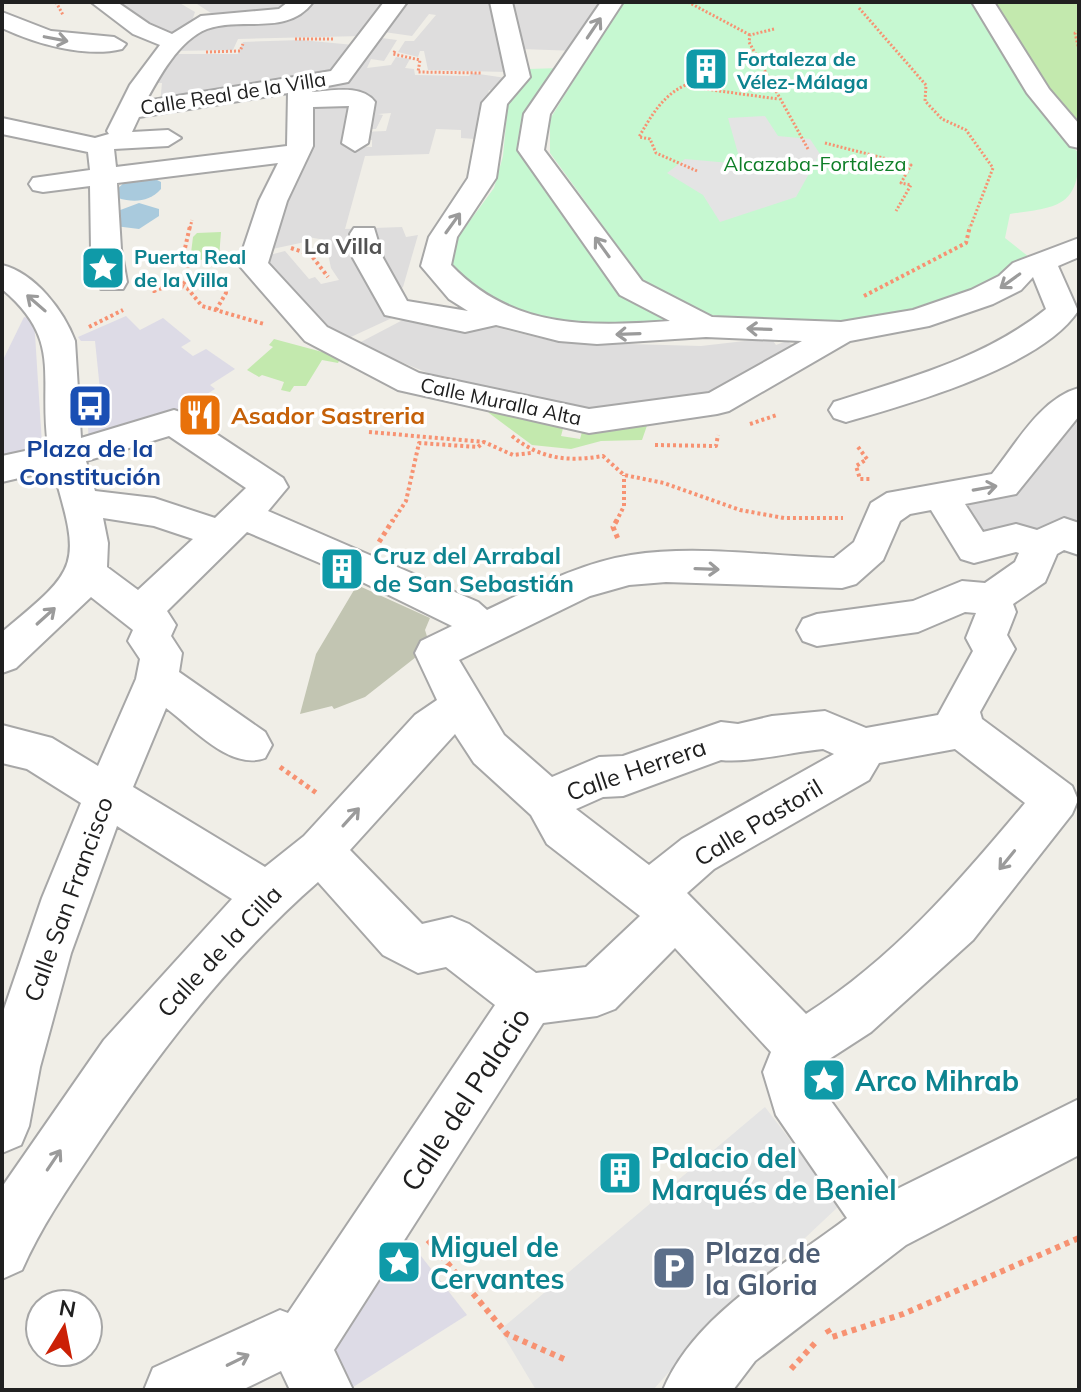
<svg xmlns="http://www.w3.org/2000/svg" width="1081" height="1392" font-family="Mulish,sans-serif">
	<style>
		.residential { fill: #dedddd }
		.construction { fill: #c2c5b2 }
		.grass { fill: #c3e9ae }
		.park { fill: #c6f8d1 }
		.parking { fill: #e4e4e4 }
		.plaza { fill: #dddbe6 }
		.water { fill: #a9cadd }
		.lines { fill: none; stroke-linecap: round; stroke-linejoin: round }
		.street-casing { stroke: #a7a7a7; stroke-width: 4 }
		.path-far3 { stroke: #f79272; stroke-width: 3; stroke-dasharray: 2 2; stroke-linecap: butt }
		.path-far2 { stroke: #f79272; stroke-width: 4; stroke-dasharray: 3 3; stroke-linecap: butt }
		.path-far1 { stroke: #f79272; stroke-width: 5; stroke-dasharray: 4 4; stroke-linecap: butt }
		.path { stroke: #f79272; stroke-width: 6; stroke-dasharray: 5 5; stroke-linecap: butt }
		.street { fill: #fff; fill-rule: evenodd }
		.oneway { stroke: #9b9b9b }
		.labels { text-anchor: middle; dominant-baseline: central; stroke-width: 7; stroke-linejoin: round; paint-order: stroke }
		.far-culture-label { font-size: 20px; font-weight: bold; fill: #0d838f; stroke: #fff; text-anchor: start }
		.far-street-label { font-size: 20px; fill: #202020; stroke: #fff }
		.far-park-label { font-size: 20px; fill: #0e7e27; stroke: #fff }
		.far-neighbourhood-label { font-size: 22px; font-weight: bold; fill: #535353; stroke: #fff }
		.food-label { font-size: 24px; font-weight: bold; fill: #c56008; stroke: #fff; text-anchor: start }
		.transit-label { font-size: 24px; font-weight: bold; fill: #164399; stroke: #fff }
		.culture-label { font-size: 24px; font-weight: bold; fill: #0d838f; stroke: #fff; text-anchor: start }
		.street-label { font-size: 24px; fill: #202020; stroke: #fff }
		.near-culture-label { font-size: 28px; font-weight: bold; fill: #0d838f; stroke: #fff; text-anchor: start }
		.near-street-label { font-size: 28px; fill: #202020; stroke: #fff }
		.near-service-label { font-size: 28px; font-weight: bold; fill: #4e5e75; stroke: #fff; text-anchor: start }
	</style>
	<rect width="100%" height="100%" fill="#f0eee7"/>
	<g class="residential">
		<path d="M110,2H178L195,12L191,24L169,35Z"/>
		<path d="M194,2H294L275,14L223,21Z"/>
		<path d="M305,2H387L362,36L238,39L233,50L172,51L195,28L290,18Z"/>
		<path d="M401,2H491L506,72L428,70L424,51H420L418,57L398,52L405,41H414L436,15L429,14L412,36L377,31Z"/>
		<path d="M511,2H603L577,51L521,49Z"/>
		<path d="M374,37L397,40L384,61L371,59L367,68L391,65L396,57L410,59L405,68L414,69L415,75L469,76L472,73L506,78L493,91L489,90L475,139L461,138V130L436,129L429,154L365,156L345,229L402,227L406,237L418,235L403,287L379,307L392,318L340,342L254,259L285,251L309,279L315,277L321,284L339,280L331,268L325,240L308,237L305,242L263,251L306,103L353,100L352,146L372,147V140L359,139L360,132L386,131L391,113L378,114L383,115L376,129H361L368,100L311,95V85L332,82Z"/>
		<path d="M301,40L354,45L342,67L323,77L160,104L162,83H145L174,54H238L243,42Z"/>
		<path d="M418,312L462,329L491,326L556,342L701,346L771,338L776,345L787,341L803,352L720,396L586,410L450,382L357,344Z"/>
		<path d="M1079,410V539L1056,529L968,543L948,505L984,500Z"/>
	</g>
	<path class="construction" d="M357,585L430,618L425,630L430,646L365,697L334,709L332,706L300,714L316,654Z"/>
	<g class="grass">
		<path d="M992,2H1079V126L1034,73Z"/>
		<path d="M221,232L219,258L190,261L193,237L197,233Z"/>
		<path d="M274,339L341,357L338,363L322,360L306,386H294L290,392L281,390L284,382L262,375L259,377L247,370L273,347L269,345Z"/>
		<path d="M483,404L565,421L561,436L580,439L584,425L650,417L642,440L601,441L571,449L532,445L489,413Z"/>
	</g>
	<g class="park">
		<path d="M622,2H971L1059,136L1079,153C1079,208 1057,207 1010,214L1005,238L1029,257L971,294L861,321L803,324L700,314L644,282L550,153V119Z"/>
		<path d="M560,68L524,152L669,319L666,326H578L497,307L450,265V248L494,188L503,156L508,103L530,79L528,69Z"/>
	</g>
	<g class="parking">
		<path d="M765,116L778,136L810,139L820,154L796,197L720,222L703,195L667,173L685,159L741,164L728,118Z"/>
		<path d="M765,1107L840,1205L699,1338L653,1390H536L500,1330Z"/>
	</g>
	<g class="plaza">
		<path d="M126,316L140,330L163,318L191,341L181,347L193,356L206,349L235,369L210,385L215,389L191,404L185,420L89,448L88,426L103,419L95,341H81L78,337Z"/>
		<path d="M24,317L34,319L42,444L37,450L2,463V362Z"/>
		<path d="M389,1215L467,1315L350,1389L329,1339Z"/>
	</g>
	<g class="water">
		<path d="M153,178L161,182V189C149,202 134,203 118,198L114,192L128,179Z"/>
		<path d="M139,203L159,209V216L139,229L115,226V212Z"/>
	</g>
	<g class="lines">
		<g class="street-casing">
			<g id="street">
				<path d="M91,2H117L149,24L172,34L201,16L279,9L288,2H313C287,37 242,16 207,29C179,40 159,77 146,101L331,71L384,2H407L348,82L312,89V92C331,91 362,84 375,102L368,143L355,151L342,143L349,106L313,107V146L287,201L268,263L327,327L419,373L589,409L709,393L802,341L706,337L597,344L559,341L496,325L465,332L385,315L353,258L350,234L354,228H374L383,258L407,301L468,311L449,299L421,266L429,237L468,178L482,103L506,76L490,2H512L530,77L507,104L496,178L457,237L451,265C512,329 587,327 670,321L620,295L518,150L524,114L601,2H623L550,114L544,150L642,281L712,317L841,322L913,310L971,290L999,276L1013,263L1079,238V257L1058,266L1078,311C1041,367 909,404 846,422L834,418L829,410L834,402C908,378 984,359 1046,309L1033,277L1021,290L993,304L929,326L850,341L729,411L717,414L589,433L398,390L305,341L238,264L259,201L278,163L117,183L121,249L127,282L123,289H101L91,249L90,186L43,192L33,190L29,184L33,178L90,170L88,152L2,134V118L95,138L109,134L107,131L130,85L160,45L133,34ZM288,93L287,146L116,167L114,149L168,146L181,138L168,130L132,132L139,117Z"/>
				<path d="M972,2H994L1049,89L1079,124V148L1070,146L1027,93Z"/>
				<path d="M2,12L51,31L114,37L126,44L122,49C85,58 36,44 2,28Z"/>
				<path d="M2,265C35,273 64,311 75,341L81,438L174,410L186,414L283,478L288,487L268,511L478,602L487,610C533,588 580,563 631,555C696,545 768,556 834,558L854,542L871,503L887,493L992,474C1016,444 1041,398 1079,388V416L1016,494L965,504L983,532L1016,524L1037,530L1064,518L1079,523V555L1064,550L1057,554L1045,582L1013,604L1016,612L1007,635L1015,649L980,712L982,719L1072,786L1078,800L1072,814L973,940L871,1032L820,1065L816,1074L818,1083L895,1190L1079,1099V1155L906,1245L755,1361L733,1390H663C695,1313 783,1267 847,1218L776,1115L763,1072L771,1052L675,948L615,1009L597,1016L543,1023L334,1350L353,1390H290L281,1371L242,1390H144L153,1368L280,1310L288,1313L495,1005L446,967L418,973L383,955L318,882C230,959 158,1053 94,1149C67,1189 41,1227 22,1270L2,1279V1187L104,1040L232,899L117,826L71,953L40,1067L29,1126L21,1145L2,1153V1015L42,898L81,803L27,769L2,763V725L52,738L98,766L136,679L140,659L128,641L133,630L91,597L16,668L2,673V632C79,568 82,567 53,470L2,482V456L48,446C38,376 64,341 2,289ZM169,436L246,488L215,518L154,498L95,491L86,461ZM931,510L961,559L974,563L1016,552L1019,553L1015,562L985,583L962,581L913,601L817,614L803,619L797,630L803,641L817,646L918,632L965,612L976,613L966,638L973,651L938,715L866,728L825,711L772,716L738,724L721,722L623,756L599,757L552,777L504,735L459,660L590,596L629,585L666,582L842,588L856,584L883,560L900,521L910,514ZM103,518L154,526L193,539L138,590L107,567L108,543ZM247,532L348,575L452,626L421,641L415,653L437,700L415,715L304,836L265,867L133,787L166,708C193,728 231,771 265,758L272,745L265,732L179,672L182,653L171,636L176,625L167,611ZM455,734L474,763L531,815L547,844L640,916L586,967L536,973L469,924L452,917L422,924L350,850ZM823,749L834,754L682,839L649,865L576,809L603,797L623,796L721,760C748,763 793,752 823,749ZM955,749L1025,803C959,882 894,958 806,1014L687,893L714,869L869,780L879,763Z"/>
			</g>
		</g>
		<g class="path-far3">
			<path d="M56,2L63,15"/>
			<path d="M688,2L750,35"/>
			<path d="M859,8L926,85L925,101L942,119L966,130L993,168L970,228"/>
			<path d="M774,29L750,35L749,42L808,149"/>
			<path d="M1079,31L1075,33L1079,50"/>
			<path d="M295,39H333"/>
			<path d="M395,51L393,54L420,60L418,72L481,73"/>
			<path d="M206,52L240,51L243,44"/>
			<path d="M825,143L911,165L901,183L911,185L896,211"/>
			<path d="M697,171L656,153L650,139L639,137C656,107 670,85 706,79L705,89L778,99"/>
			<path d="M190,228L192,220"/>
		</g>
		<g class="path-far2">
			<path d="M291,248L311,255L328,277"/>
			<path d="M145,282L154,291L176,283L188,289L202,306L264,324"/>
			<path d="M183,284L187,279L188,258L183,257L190,226"/>
			<path d="M864,296L966,243L970,226"/>
			<path d="M216,310L226,293L225,278"/>
			<path d="M89,327L123,310"/>
			<path d="M750,424L777,415"/>
			<path d="M369,432L484,442L513,455L531,453"/>
			<path d="M512,436C540,459 568,462 603,456L624,475L664,483L740,510L784,518H843"/>
			<path d="M655,445L716,446L718,435"/>
			<path d="M858,447L867,459L856,466L860,479H872"/>
			<path d="M392,522L406,501L419,443L478,447L484,442"/>
			<path d="M616,522L624,506V475"/>
		</g>
		<g class="path-far1">
			<path d="M617,520L613,527L618,539"/>
			<path d="M379,542L393,520"/>
			<path d="M280,767L318,794"/>
		</g>
		<g class="path">
			<path d="M428,1240L507,1334L564,1359"/>
			<path d="M827,1329L832,1337L903,1314L1079,1238"/>
			<path d="M791,1369L816,1342"/>
		</g>
		<use href="#street" class="street"/>
	</g>
	<defs><path id="oneway-shaft" d="M-6 0H5M1.5-3L5.5 0L1.5 3" fill="none" stroke-width="1.6" stroke-linecap="round" stroke-linejoin="round" transform="scale(2)"/></defs>
	<g class="oneway">
		<use href="#oneway-shaft" transform="translate(594 28) rotate(-56)"/>
		<use href="#oneway-shaft" transform="translate(56 39) rotate(11)"/>
		<use href="#oneway-shaft" transform="translate(453 223) rotate(-54)"/>
		<use href="#oneway-shaft" transform="translate(602 247) rotate(-126)"/>
		<use href="#oneway-shaft" transform="translate(1010 281) rotate(144)"/>
		<use href="#oneway-shaft" transform="translate(36 303) rotate(-139)"/>
		<use href="#oneway-shaft" transform="translate(759 329) rotate(-178)"/>
		<use href="#oneway-shaft" transform="translate(628 334) rotate(178)"/>
		<use href="#oneway-shaft" transform="translate(985 488) rotate(-10)"/>
		<use href="#oneway-shaft" transform="translate(707 569) rotate(2)"/>
		<use href="#oneway-shaft" transform="translate(46 616) rotate(-42)"/>
		<use href="#oneway-shaft" transform="translate(351 817) rotate(-48)"/>
		<use href="#oneway-shaft" transform="translate(1007 860) rotate(129)"/>
		<use href="#oneway-shaft" transform="translate(54 1160) rotate(-56)"/>
		<use href="#oneway-shaft" transform="translate(238 1360) rotate(-26)"/>
	</g>
	<defs>
		<g id="building-square" transform="scale(2.3)"><rect x="-9" y="-9" width="18" height="18" rx="4" fill="#0f9aa8" stroke="#fff"/><path d="M-4-6H4V6H1V3H-1V6H-4ZM-2.5-4.3h1.7v1.8h-1.7ZM.8-4.3h1.7v1.8H.8ZM-2.5-1h1.7V.8h-1.7ZM.8-1h1.7V.8H.8Z" fill="#fff"/></g>
		<g id="sight-square" transform="scale(2.3)"><rect x="-9" y="-9" width="18" height="18" rx="4" fill="#0f9aa8" stroke="#fff"/><path d="M0-6L1.8-2.2L6-1.7L2.9 1.2L3.7 5.4L0 3.3L-3.7 5.4L-2.9 1.2L-6-1.7L-1.8-2.2Z" fill="#fff"/></g>
		<g id="bus-square" transform="scale(2.3)"><rect x="-9" y="-9" width="18" height="18" rx="4" fill="#1a4fb4" stroke="#fff"/><path d="M-5-6H5V4H4V6H2V4H-2V6H-4V4H-5ZM-3.5-4V0h7V-4ZM-3.5 1.2v1.5H-2V1.2ZM2 1.2v1.5H3.5V1.2Z" fill="#fff"/></g>
		<g id="restaurant-square" transform="scale(2.3)"><rect x="-9" y="-9" width="18" height="18" rx="4" fill="#e8710a" stroke="#fff"/><path d="M-5-6h1v4h1v-4h1v4h1v-4h1v5L-1.5 .5V6h-2V.5L-5-1ZM5-6V6H3V1.5H1.5Q1.5-4 5-6Z" fill="#fff"/></g>
		<g id="parking-square" transform="scale(2.3)"><rect x="-9" y="-9" width="18" height="18" rx="4" fill="#5c6f8a" stroke="#fff"/><path d="M-3.5-5.5H1a3.5 3.5 0 0 1 0 7H-1V5.5H-3.5ZM-1-3.4V-.6H.8a1.4 1.4 0 0 0 0-2.8Z" fill="#fff"/></g>
	</defs>
	<g fill-rule="evenodd">
		<use href="#building-square" x="706" y="69"/>
		<use href="#sight-square" x="103" y="268"/>
		<use href="#bus-square" x="90" y="406"/>
		<use href="#restaurant-square" x="200" y="415"/>
		<use href="#building-square" x="342" y="569"/>
		<use href="#sight-square" x="824" y="1080"/>
		<use href="#building-square" x="620" y="1173"/>
		<use href="#sight-square" x="399" y="1262"/>
		<use href="#parking-square" x="674" y="1268"/>
	</g>
	<g class="labels">
		<g class="far-culture-label">
			<text x="737" y="58">Fortaleza de<tspan x="737" dy="23">Vélez-Málaga</tspan></text>
			<text x="134" y="256">Puerta Real<tspan x="134" dy="23">de la Villa</tspan></text>
		</g>
		<g class="far-street-label">
			<text transform="translate(233 93) rotate(-9)">Calle Real de la Villa</text>
			<text transform="translate(501 401) rotate(12)">Calle Muralla Alta</text>
		</g>
		<g class="far-park-label">
			<text x="815" y="163">Alcazaba-Fortaleza</text>
		</g>
		<g class="far-neighbourhood-label">
			<text x="343" y="246">La Villa</text>
		</g>
		<g class="food-label">
			<text x="231" y="415">Asador Sastreria</text>
		</g>
		<g class="transit-label">
			<text x="90" y="448">Plaza de la<tspan x="90" dy="28">Constitución</tspan></text>
		</g>
		<g class="culture-label">
			<text x="373" y="555">Cruz del Arrabal<tspan x="373" dy="28">de San Sebastián</tspan></text>
		</g>
		<g class="street-label">
			<text transform="translate(636 769) rotate(-19)">Calle Herrera</text>
			<text transform="translate(758 822) rotate(-31)">Calle Pastoril</text>
			<text transform="translate(68 899) rotate(-70)">Calle San Francisco</text>
			<text transform="translate(219 951) rotate(-47)">Calle de la Cilla</text>
		</g>
		<g class="near-culture-label">
			<text x="855" y="1080">Arco Mihrab</text>
			<text x="651" y="1157">Palacio del<tspan x="651" dy="32">Marqués de Beniel</tspan></text>
			<text x="430" y="1246">Miguel de<tspan x="430" dy="32">Cervantes</tspan></text>
		</g>
		<g class="near-street-label">
			<text transform="translate(465 1099) rotate(-57)">Calle del Palacio</text>
		</g>
		<g class="near-service-label">
			<text x="705" y="1252">Plaza de<tspan x="705" dy="32">la Gloria</tspan></text>
		</g>
	</g>
	<rect width="1081" height="1392" fill="none" stroke="#202020" stroke-width="8"/>
	<g transform="translate(64 1328) rotate(10)"><circle r="38" fill="#ffffff" stroke="#a6a6a6" stroke-width="2"/>
	<path d="M0-6L14 30L0 20L-14 30Z" fill="#cb2005"/>
	<text y="-12" font-size="22" font-weight="bold" text-anchor="middle" fill="#202020">N</text>
	</g>
</svg>
